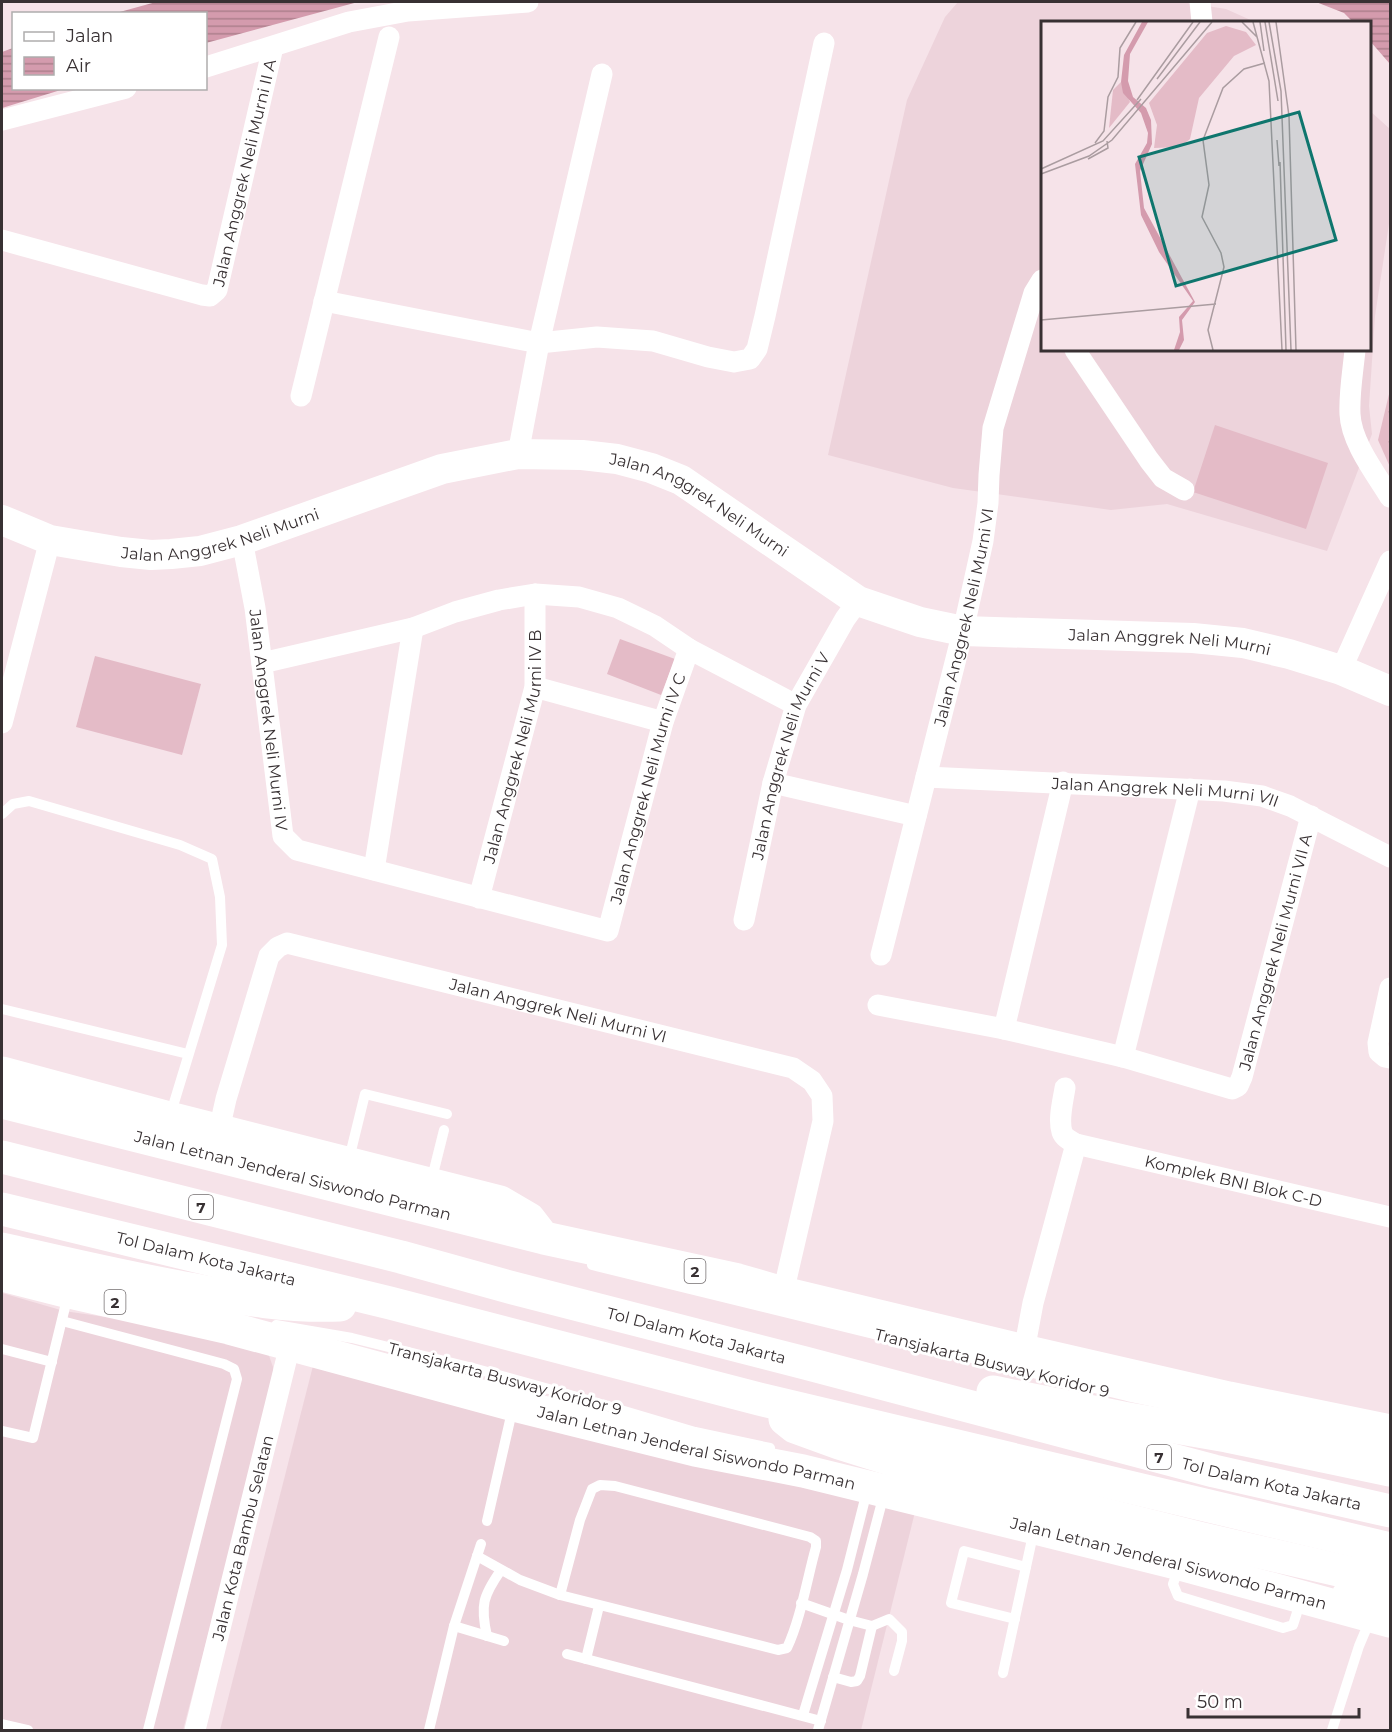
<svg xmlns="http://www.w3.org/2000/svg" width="1392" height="1732" font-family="Montserrat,sans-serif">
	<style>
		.built { fill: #edd3db }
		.park { fill: url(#park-tufts) }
		.garden { fill: #e4bbc7 }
		.water { fill: url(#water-rules) }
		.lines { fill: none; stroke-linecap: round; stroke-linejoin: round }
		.lane { stroke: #fff; stroke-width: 10 }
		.street { stroke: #fff; stroke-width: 21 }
		.secondary { stroke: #fff; stroke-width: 30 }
		.highway { stroke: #fff; stroke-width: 33 }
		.labels { text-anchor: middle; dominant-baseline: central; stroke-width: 6; stroke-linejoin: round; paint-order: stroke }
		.shield { fill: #fff; stroke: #746f70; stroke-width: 1.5 }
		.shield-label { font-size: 15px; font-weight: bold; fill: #383133 }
		.street-label { font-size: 16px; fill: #383133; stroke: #fff }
		.inset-road { fill: none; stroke: #aa9ca0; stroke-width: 1.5 }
		.view { fill: #0f766e; fill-opacity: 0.15; stroke: #0f766e; stroke-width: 3 }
		.inset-edge { fill: none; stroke: #383133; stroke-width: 3 }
	</style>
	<defs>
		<pattern id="park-tufts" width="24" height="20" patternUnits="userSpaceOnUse" patternTransform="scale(1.5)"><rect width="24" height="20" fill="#e4bbc7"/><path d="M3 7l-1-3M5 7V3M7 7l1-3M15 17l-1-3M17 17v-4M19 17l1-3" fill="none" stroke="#c4a1ab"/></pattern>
		<pattern id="water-rules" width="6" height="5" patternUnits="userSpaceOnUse" patternTransform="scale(1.5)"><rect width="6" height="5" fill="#d49bad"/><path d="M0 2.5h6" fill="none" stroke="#ad7f8d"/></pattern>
	</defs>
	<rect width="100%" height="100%" fill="#f6e3e9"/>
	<g class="built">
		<path d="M958,2H1181L1226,9L1255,22H1042V350H1370V111L1390,129V217L1375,316L1369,406L1372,434L1327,551L1167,504L1111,510L953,488L828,455L907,100L945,17Z"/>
		<path d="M2,1293L64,1311L250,1338L267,1350L273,1367V1388L183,1730H2Z"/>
		<path d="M315,1358L915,1512L861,1730H220Z"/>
	</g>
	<path class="park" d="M1390,390V467L1378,440Z"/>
	<g class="garden">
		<path d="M1215,425L1328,463L1306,529L1193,492Z"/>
		<path d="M620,639L675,659L661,695L607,674Z"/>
		<path d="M95,656L201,684L182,755L76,727Z"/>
	</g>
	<g class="water">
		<path d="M156,2H358L206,43V14L116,13Z"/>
		<path d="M1316,2H1390V64L1370,41V22H1353L1344,13Z"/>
		<path d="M13,48L14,88L64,89L2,108V52Z"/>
	</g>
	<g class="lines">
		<g class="lane">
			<path d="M2,814L13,804L29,801L180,845L212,859L220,897L222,945L170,1116"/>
			<path d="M2,1009L188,1054"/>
			<path d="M349,1159L365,1094L447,1114"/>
			<path d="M431,1182L444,1130"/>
			<path d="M592,1265L1127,1396L1390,1452"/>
			<path d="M62,1321L224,1364L234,1369L237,1379L148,1730"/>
			<path d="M276,1325L352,1338L473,1368L567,1394L695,1432L770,1448"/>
			<path d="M2,1349L52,1362"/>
			<path d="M2,1431L33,1438L68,1295"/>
			<path d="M600,1485L615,1486L810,1537L816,1541V1547C807,1579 801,1618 787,1648L778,1650L560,1595L580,1520L592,1489Z"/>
			<path d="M487,1521L513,1407"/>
			<path d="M477,1556L520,1580L560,1595"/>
			<path d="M1179,1567L1173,1584L1178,1596L1283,1628L1293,1625L1301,1600"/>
			<path d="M1338,1590L1390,1602"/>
			<path d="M801,1603L849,1620L872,1626L889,1619L902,1632V1641L894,1671"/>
			<path d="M599,1606L586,1659L821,1721"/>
			<path d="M1015,1619L951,1603L964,1551L1026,1567"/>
			<path d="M454,1626L504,1641"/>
			<path d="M487,1636C480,1605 483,1596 501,1570"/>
			<path d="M567,1654L586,1659"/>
			<path d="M1003,1673L1034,1530"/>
			<path d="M833,1677L851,1682L857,1681L860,1676L872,1626"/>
			<path d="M803,1715L847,1570L867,1491"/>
			<path d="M2,1724L28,1730"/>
			<path d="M429,1730L454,1626L481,1544"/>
			<path d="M818,1730L863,1574L884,1494"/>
			<path d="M1332,1730L1359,1646L1370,1620"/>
		</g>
		<g class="street">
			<path d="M1200,2L1202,22"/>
			<path d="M206,67L349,22L408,11L528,2"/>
			<path d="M2,120L126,88"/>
			<path id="s1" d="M2,240L202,295L210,296L217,290L273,47"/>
			<path d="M324,301L539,343L597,337L653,341L708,357L734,362L750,359L757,349L765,316L824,43"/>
			<path d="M1075,350L1149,460L1163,478L1184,490"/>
			<path d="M1355,350C1353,371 1349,393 1350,414C1351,442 1376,474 1390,497"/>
			<path d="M301,396L389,37"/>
			<path d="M518,454L539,343L602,74"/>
			<path id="s2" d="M242,540L255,608L283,836L297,850L608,931L663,722L689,649"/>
			<path d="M262,663L413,628L455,612L499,600L535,594L579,597L618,608L655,626L689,649L796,705"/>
			<path d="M1341,670L1390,561"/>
			<path d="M535,687L663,722"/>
			<path d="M2,723L50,540"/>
			<path id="s3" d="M926,777L1224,791L1262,796L1290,806L1390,857"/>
			<path d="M773,783L916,816"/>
			<path d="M374,870L413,628"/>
			<path id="s4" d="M479,898L535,687V594"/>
			<path id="s5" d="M744,920L773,783L796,705L845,619L858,601"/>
			<path id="s6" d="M881,955L963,631L983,541L988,503L989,475L993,428L1034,293L1042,280"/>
			<path d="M1390,988L1378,1043L1379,1052L1385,1057L1390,1058"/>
			<path id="s7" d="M878,1005L1004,1029L1123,1057L1232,1089L1238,1086L1242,1077L1311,816"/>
			<path d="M1004,1029L1063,782"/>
			<path d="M1123,1057L1190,789"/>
			<path id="s8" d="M1065,1088C1063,1101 1058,1119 1062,1132C1064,1138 1071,1141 1076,1144L1390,1217"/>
			<path id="s9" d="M219,1130L226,1099L269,956L278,947L287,943L793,1068L812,1081L822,1096L823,1121L783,1293"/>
			<path d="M1024,1351L1033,1303L1076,1144"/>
			<path id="s10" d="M195,1730L290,1345"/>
		</g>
		<path class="secondary" id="s11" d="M2,520L50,540L121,552L151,555L171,554L200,551L242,540L442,469L518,454L582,455L617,459L651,468L681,480L858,601L920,622L963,631L1193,638L1243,643L1289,654L1341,670L1390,691"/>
		<g class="highway">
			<path d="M2,1073L169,1118L500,1202L529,1219L539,1232"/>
			<path id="s12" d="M2,1102L544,1238L738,1280L783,1293L1024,1351L1229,1398L1390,1431"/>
			<path id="s13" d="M2,1157L401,1257L513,1288L805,1363L1214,1471L1390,1511"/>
			<path id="s14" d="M2,1209L390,1303L759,1399L1390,1549"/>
			<path d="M2,1249C64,1263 127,1278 190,1289C239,1299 289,1307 340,1305"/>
			<path id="s15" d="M2,1275L69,1292L229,1328L514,1405L695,1450L803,1471L1035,1528L1180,1564L1390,1621"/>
			<path d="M993,1392L1123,1418L1227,1436L1390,1470"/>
			<path d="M785,1419L795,1427L839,1443L922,1469L1199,1538L1390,1582"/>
		</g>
	</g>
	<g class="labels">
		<g class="shield">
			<rect x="189" y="1195" width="24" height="24" rx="4.5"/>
			<rect x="684.5" y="1259" width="21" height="24" rx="4.5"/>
			<rect x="104.5" y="1290" width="21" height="24" rx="4.5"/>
			<rect x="1147" y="1445" width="24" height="24" rx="4.5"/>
		</g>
		<g class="shield-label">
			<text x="201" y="1207">7</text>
			<text x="695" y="1271">2</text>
			<text x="115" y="1302">2</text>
			<text x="1159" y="1457">7</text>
		</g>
		<g class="street-label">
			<text stroke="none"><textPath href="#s1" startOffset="345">Jalan Anggrek Neli Murni II A</textPath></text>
			<text stroke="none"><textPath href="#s11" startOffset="730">Jalan Anggrek Neli Murni</textPath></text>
			<text stroke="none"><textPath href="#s11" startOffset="226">Jalan Anggrek Neli Murni</textPath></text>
			<text stroke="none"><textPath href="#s6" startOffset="348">Jalan Anggrek Neli Murni VI</textPath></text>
			<text stroke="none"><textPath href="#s11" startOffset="1234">Jalan Anggrek Neli Murni</textPath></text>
			<text stroke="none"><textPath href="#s2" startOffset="182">Jalan Anggrek Neli Murni IV</textPath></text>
			<text stroke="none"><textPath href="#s4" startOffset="156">Jalan Anggrek Neli Murni IV B</textPath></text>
			<text stroke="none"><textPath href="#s5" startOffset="171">Jalan Anggrek Neli Murni V</textPath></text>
			<text stroke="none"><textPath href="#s2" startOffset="788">Jalan Anggrek Neli Murni IV C</textPath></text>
			<text stroke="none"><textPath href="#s3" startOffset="240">Jalan Anggrek Neli Murni VII</textPath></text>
			<text stroke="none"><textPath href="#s7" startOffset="510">Jalan Anggrek Neli Murni VII A</textPath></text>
			<text stroke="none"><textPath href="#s9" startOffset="483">Jalan Anggrek Neli Murni VI</textPath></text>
			<text stroke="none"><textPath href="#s12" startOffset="300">Jalan Letnan Jenderal Siswondo Parman</textPath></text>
			<text stroke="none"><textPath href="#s8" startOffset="225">Komplek BNI Blok C-D</textPath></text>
			<text stroke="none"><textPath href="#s14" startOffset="210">Tol Dalam Kota Jakarta</textPath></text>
			<text stroke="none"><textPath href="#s13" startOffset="717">Tol Dalam Kota Jakarta</textPath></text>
			<text transform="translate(992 1363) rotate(14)">Transjakarta Busway Koridor 9</text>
			<text transform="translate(505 1379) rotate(15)">Transjakarta Busway Koridor 9</text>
			<text stroke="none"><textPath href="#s15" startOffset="716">Jalan Letnan Jenderal Siswondo Parman</textPath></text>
			<text stroke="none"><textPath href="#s13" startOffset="1311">Tol Dalam Kota Jakarta</textPath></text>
			<text stroke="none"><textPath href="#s10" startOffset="198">Jalan Kota Bambu Selatan</textPath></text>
			<text stroke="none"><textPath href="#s15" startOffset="1202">Jalan Letnan Jenderal Siswondo Parman</textPath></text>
		</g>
	</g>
	<g transform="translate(1041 21)">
		<rect width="330" height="330" fill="#f6e3e9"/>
		<path d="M80,61L89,81L68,107L72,69Z" fill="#e4bbc7"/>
		<path d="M185,5L205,11L215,24L193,35L158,77L149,118L139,126L113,127L116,104L108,82L166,12Z" fill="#e4bbc7"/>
		<path d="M101,1H107L89,33L87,60L92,76L105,87L110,99L111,123L99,150L103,187L154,281L141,299L143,319L138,329H133L139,311L138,296L152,280L118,231L100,194L94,143L106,122L107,112L100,92L82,72L80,61L83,34Z" fill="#d49bad"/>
		<path class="inset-road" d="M201,1L216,16M212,1L228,60L241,329M219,1L223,30M224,1L237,80M228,1L240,70L250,329M235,1L248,95L255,329M116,58L159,1M96,79L152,1M236,119L238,145M54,122L63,110L67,76L77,56L79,27L95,1M47,138L67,127L66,120M239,141L245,329M0,148L62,120L100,78M0,153L48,135L71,119L171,1M0,299L175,283M172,329L167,309L183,246L180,232L161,196L168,164L162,119L182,67L203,48L224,42"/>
		<path class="view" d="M258,91L295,219L135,265L98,136Z"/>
		<rect width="330" height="330" class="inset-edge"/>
	</g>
	<rect width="1392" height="1732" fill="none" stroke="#383133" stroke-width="6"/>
	<rect x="12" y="12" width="195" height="78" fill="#ffffff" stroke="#afadad" stroke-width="1.5"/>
	<rect x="24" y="32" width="30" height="9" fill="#ffffff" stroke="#afadad" stroke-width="1.5"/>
	<text x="66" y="42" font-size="18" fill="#383133">Jalan</text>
	<rect x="24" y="57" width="30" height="18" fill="url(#water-rules)" stroke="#afadad" stroke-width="1.5"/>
	<text x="66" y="72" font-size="18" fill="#383133">Air</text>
	<path d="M1188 1708v9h171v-9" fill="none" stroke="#383133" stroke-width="3"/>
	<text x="1197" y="1708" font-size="18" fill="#383133" stroke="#ffffff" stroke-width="4.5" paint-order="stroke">50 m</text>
</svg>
